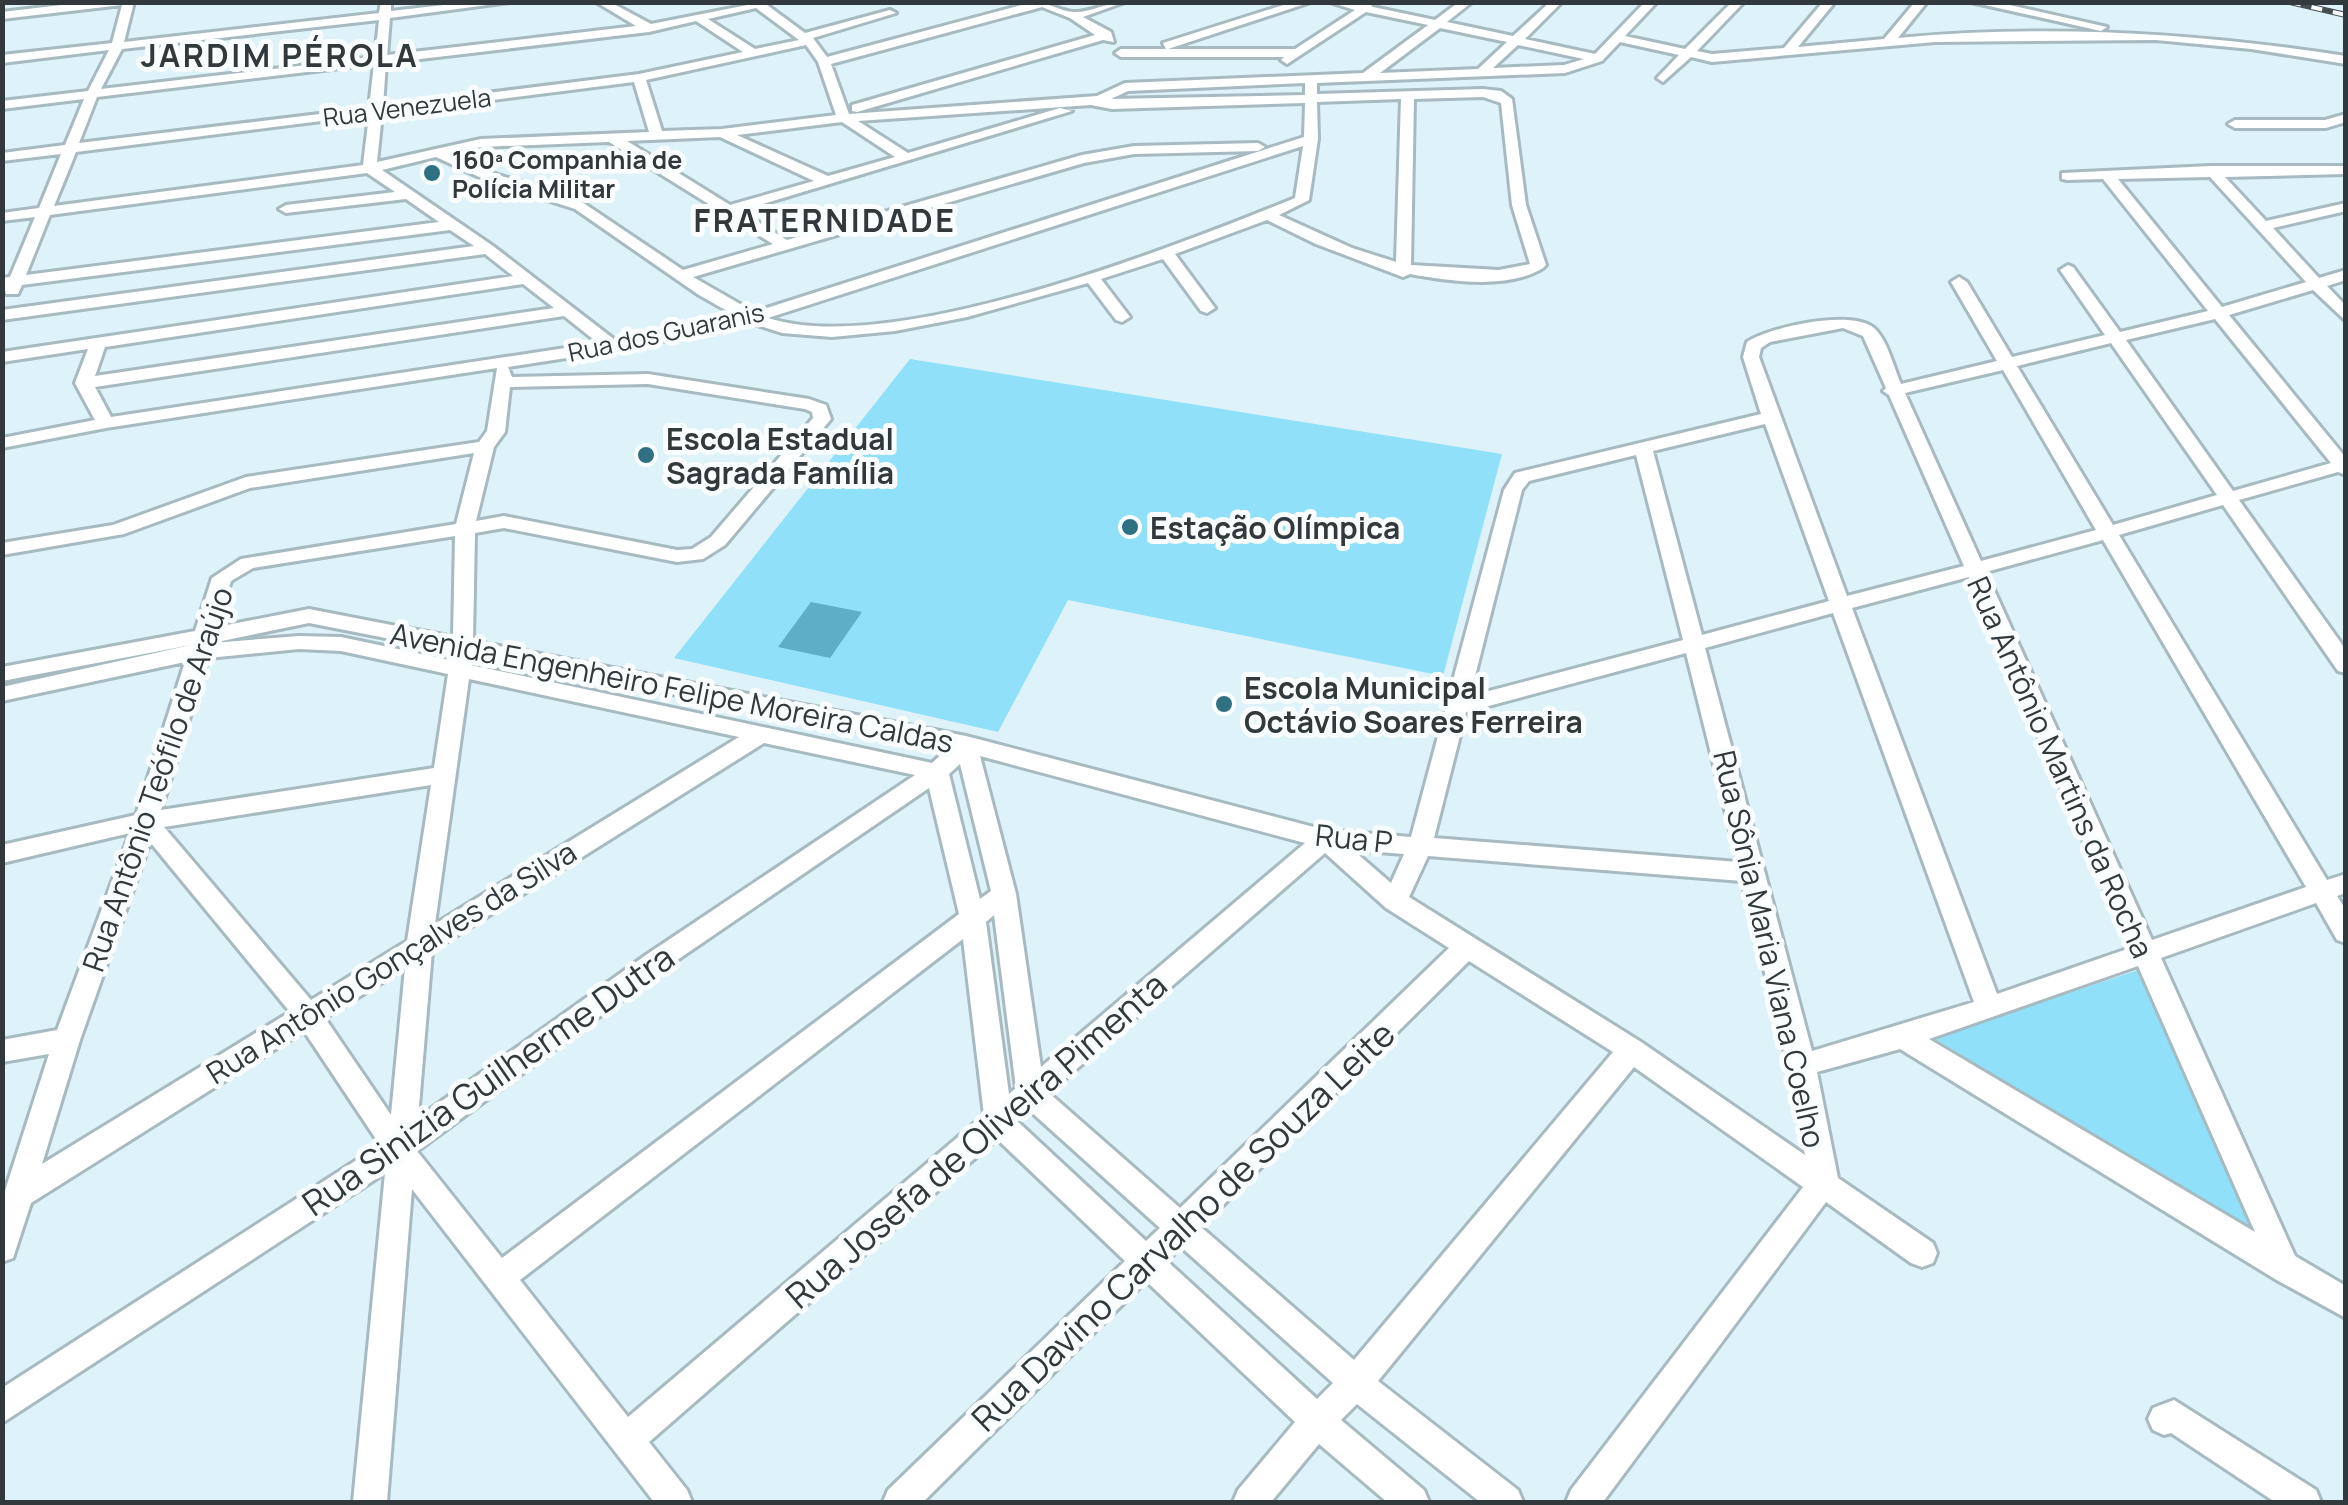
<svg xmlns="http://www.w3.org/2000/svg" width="2348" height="1505" font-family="Manrope,sans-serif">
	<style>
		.green { fill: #8fe0f8 }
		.water { fill: #5cafc6 }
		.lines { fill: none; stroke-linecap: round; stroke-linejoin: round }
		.minor-casing { stroke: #a6bac0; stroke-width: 6 }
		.minor { fill: #fff; fill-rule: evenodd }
		.rail-casing { stroke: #454f52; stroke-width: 6 }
		.rail { stroke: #f9fdfe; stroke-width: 4; stroke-dasharray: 11; stroke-linecap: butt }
		.poi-dot { fill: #2f7183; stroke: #f9fdfe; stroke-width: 4 }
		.labels { text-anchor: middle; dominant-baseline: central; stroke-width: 10; stroke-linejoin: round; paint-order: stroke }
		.far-street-label { font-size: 25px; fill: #31393c; stroke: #f9fdfe }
		.far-poi-label { font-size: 25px; font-weight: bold; fill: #31393c; stroke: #f9fdfe; text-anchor: start }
		.poi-label { font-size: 30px; font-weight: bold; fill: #31393c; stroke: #f9fdfe; text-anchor: start }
		.street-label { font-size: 30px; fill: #31393c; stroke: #f9fdfe }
		.far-district-label { font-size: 32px; font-weight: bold; letter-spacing: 2.5px; fill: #31393c; stroke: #f9fdfe }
		.near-street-label { font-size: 35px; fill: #31393c; stroke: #f9fdfe }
	</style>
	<rect width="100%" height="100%" fill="#def3f9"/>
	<g class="green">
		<path d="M910,359L1502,454L1443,676L1068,600L998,732L674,658Z"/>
		<path d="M2138,970L2262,1237L1933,1038Z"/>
	</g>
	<path class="water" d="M811,602L862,612L830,658L778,647Z"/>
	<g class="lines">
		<g class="minor-casing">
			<g id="minor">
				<path d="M87,2H134L124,42L379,13L381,2H391V11L470,2H510L390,18L387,55L636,26L596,2H610L651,24L763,2L805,33L890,10L896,13L813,38L827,57L1033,2C1049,2 1061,12 1074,12C1089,13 1108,2 1125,2L1083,17L1111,32L1114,42L1103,40L857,112L852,111V105L1095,35L1070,18L1042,7L831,64L849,114L1097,96L1125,83L1363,73L1428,25L1366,12L1287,64L1281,60L1284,57H1121L1115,53L1121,49H1166L1163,43L1293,2H1311L1168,49H1295L1355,10L1329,2L1368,3L1373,7L1435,20L1459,2H1472L1447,22L1513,36L1550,2H1562L1525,39L1595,54L1645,2H1657L1625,36L1685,49L1732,2H1744L1697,51L1712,54L1784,48L1823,2H1835L1798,47L1884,39L1915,2H1927L1898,38C2048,24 2197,33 2346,56V64L2251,49L2156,40L1935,42L1712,62L1691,57L1663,82L1657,78L1679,55L1620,42L1602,61L1565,73L1317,83V94L1483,89L1501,91L1512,99L1526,205L1546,265L1543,268C1508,290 1448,281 1410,274L1403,277L1316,244L1267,220L1175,254L1215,308L1207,313L1201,311L1163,259L1101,279L1130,317L1122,322L1116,320L1088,283L967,317L895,331L832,337L782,333L751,323L612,351L508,367L512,377L648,374L809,399L826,405L831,419L725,545L703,559L677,562L504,528L475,533L473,641L966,736L1325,830L1411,837L1504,490L1515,473L1761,414L1743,357L1747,342C1770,327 1851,309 1874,328C1887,339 1894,368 1901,384L1997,361L1951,282L1959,277L1967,282L2012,357L2105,335L2060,270L2068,265L2073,267L2120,332L2208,311L2103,179L2067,180L2062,179V173L2211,166H2346V174L2225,177L2266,221L2346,203V211L2273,228L2319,278L2346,270V280L2327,286L2346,306V321L2313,290L2229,315L2346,458V475L2338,472L2239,500L2346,650V673L2338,671L2223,505L2119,535L2327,880L2346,874V893L2337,896L2346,910V943L2337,940L2316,903L2161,958L2295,1256L2346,1286V1318L2275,1279L1900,1049L1817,1072L1838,1178L1933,1243L1937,1253L1933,1263L1922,1267L1911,1263L1826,1202L1603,1502H1566L1571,1490L1803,1187L1634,1067L1378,1381L1518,1490L1523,1502H1480L1357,1404L1341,1420L1424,1490L1429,1502H1387L1319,1444L1271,1502H1233L1238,1490L1295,1422L1146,1281L923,1502H883L888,1490L1125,1261L997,1139L649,1442L687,1490L692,1502H654L412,1189L387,1502H353L385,1173L2,1423V1388L380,1145L304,1031L31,1203L13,1258L2,1262V1200L49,1054L2,1062V1040L57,1030L130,833L2,863V845L136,815L185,662L2,701V687L191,645L2,681V667L195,631L212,578L241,559L456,524L474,453L250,488L124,534L2,555V543L113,525L246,477L479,442L487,431L497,368L106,428L2,448V438L95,420L75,383L88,349L2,362V352L513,276L485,254L2,320V310L474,246L450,230L22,285L18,294H6L2,278L10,277L35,217L2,221V213L39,208L61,154L2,161V153L65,145L84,99L2,109V101L88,91L109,50L2,63V55L112,43L122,5L2,19V12ZM756,8L799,40L755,49L708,19ZM379,20L375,57L101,89L122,49ZM696,21L743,52L639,74L383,106L386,63L649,32ZM1440,28L1507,42L1478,69L1380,73ZM806,45L818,62L836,115L722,129L662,131L646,80ZM1518,45L1584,59L1564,65L1493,68ZM374,64L369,108L79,143L97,97ZM634,82L649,132L481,139L377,162L382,114ZM1305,83V95L1111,99L1128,91ZM1483,97L1501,103L1512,205L1530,264L1499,270L1411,265L1414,99ZM1401,99L1396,262L1352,248L1279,215L1309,200L1318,139L1317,102ZM1305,103L1304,137L754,312L693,277L1084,163L1134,154L1258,151L1265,147L1258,143L1134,146L1082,155L787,240L740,211L1072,111L1060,108L908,153L858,121L1091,105L1112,109ZM369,115L363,165L54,206L76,152ZM842,122L895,157L828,176L737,135ZM720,137L814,181L730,205L627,141ZM609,142L773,244L683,270L576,198L498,175L450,154L481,147ZM1303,146L1295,198C1175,247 892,358 768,318ZM436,157L488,181L575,209L699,295L736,316L615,340L493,246L382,170ZM367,173L395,192L286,205L279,209L286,213L406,199L439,222L26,275L50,215ZM2210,177L2306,282L2222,307L2118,179ZM523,284L554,308L95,376L105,347ZM564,316L598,343L111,417L95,387ZM2215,319L2331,463L2233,491L2126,340ZM1843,328L1863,336L1886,388L1883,391L1889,395L1964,566L1847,596L1759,357L1761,348L1770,342ZM2111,343L2217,495L2113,525L2017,366ZM2003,370L2096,530L1981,561L1905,393ZM648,384L805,409L812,412L813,418L711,537L692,549L677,550L504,516L476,521L494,447L505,432L510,387ZM1765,424L1829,601L1702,635L1653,451ZM1636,455L1683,640L1470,696L1522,490L1529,481ZM455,536L453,637L309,609L217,627L231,581L253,568ZM2103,540L2306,887L2152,940L1986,572ZM1969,577L2130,948L1997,994L1852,608ZM1833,613L1974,1002L1812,1051L1705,648ZM309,623L452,651L450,660L341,637L299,636L212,643ZM299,649L341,651L448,674L434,768L161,810L208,658ZM1686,653L1738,862L1434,838L1466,712ZM472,655L948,748L932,763L471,665ZM469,679L739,737L435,924ZM764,743L915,775L646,955L418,1118L432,951ZM980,756L1305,843L1041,1067L1016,894ZM960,764L991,891L980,899L949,774ZM431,785L407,941L311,1000L164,827ZM929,788L959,914L502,1258L417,1151L664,969ZM150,842L290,1012L42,1164L80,1040ZM1353,850L1404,854L1391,883ZM1325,853L1386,908L1449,948L1180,1208L1049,1093ZM1428,856L1742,881L1788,1065L1805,1155L1641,1042L1409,897ZM994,915L1016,1088L1009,1094L986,922ZM963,939L984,1115L628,1417L520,1280ZM1469,961L1613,1052L1354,1360L1201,1227ZM2138,966L2255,1232L1929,1039ZM405,968L391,1115L325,1018ZM1029,1110L1160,1228L1146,1241L1017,1121ZM1181,1247L1333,1383L1317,1399L1167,1261Z"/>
				<path d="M1971,2H1996L2107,27L2101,31Z"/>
				<path d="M2346,114V122L2326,128H2235L2228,124L2235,120H2325Z"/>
				<path d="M2174,1400L2316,1490L2321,1502H2275L2171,1433L2164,1435L2153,1430L2148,1419L2153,1408Z"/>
			</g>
		</g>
		<use href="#minor" class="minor"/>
		<g class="rail-casing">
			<path id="rail" d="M2290,2L2346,15"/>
		</g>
		<use href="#rail" class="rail"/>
	</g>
	<g class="poi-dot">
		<circle cx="432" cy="173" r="10"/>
		<circle cx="646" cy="455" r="10"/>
		<circle cx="1130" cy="527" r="10"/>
		<circle cx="1224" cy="704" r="10"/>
	</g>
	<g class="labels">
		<g class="far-street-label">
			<text transform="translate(407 107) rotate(-7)">Rua Venezuela</text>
			<text transform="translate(666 332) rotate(-12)">Rua dos Guaranis</text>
		</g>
		<g class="far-poi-label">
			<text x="452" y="159">160ª Companhia de<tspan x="452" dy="29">Polícia Militar</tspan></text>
		</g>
		<g class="poi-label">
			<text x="666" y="438">Escola Estadual<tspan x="666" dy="34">Sagrada Família</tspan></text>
			<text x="1150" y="527">Estação Olímpica</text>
			<text x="1244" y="687">Escola Municipal<tspan x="1244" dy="34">Octávio Soares Ferreira</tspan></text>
		</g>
		<g class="street-label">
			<text transform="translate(672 687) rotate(11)">Avenida Engenheiro Felipe Moreira Caldas</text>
			<text transform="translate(2061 767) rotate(66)">Rua Antônio Martins da Rocha</text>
			<text transform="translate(157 779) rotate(-71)">Rua Antônio Teófilo de Araújo</text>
			<text transform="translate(1354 838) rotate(6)">Rua P</text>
			<text transform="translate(1770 949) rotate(77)">Rua Sônia Maria Viana Coelho</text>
			<text transform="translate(391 962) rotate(-32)">Rua Antônio Gonçalves da Silva</text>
		</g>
		<g class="far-district-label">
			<text x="280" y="55">JARDIM PÉROLA</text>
			<text x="825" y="220">FRATERNIDADE</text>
		</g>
		<g class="near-street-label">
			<text transform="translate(488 1080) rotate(-35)">Rua Sinizia Guilherme Dutra</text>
			<text transform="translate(976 1140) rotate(-41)">Rua Josefa de Oliveira Pimenta</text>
			<text transform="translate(1183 1226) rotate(-44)">Rua Davino Carvalho de Souza Leite</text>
		</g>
	</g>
	<rect width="2348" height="1505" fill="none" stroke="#31393c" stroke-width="10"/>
</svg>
